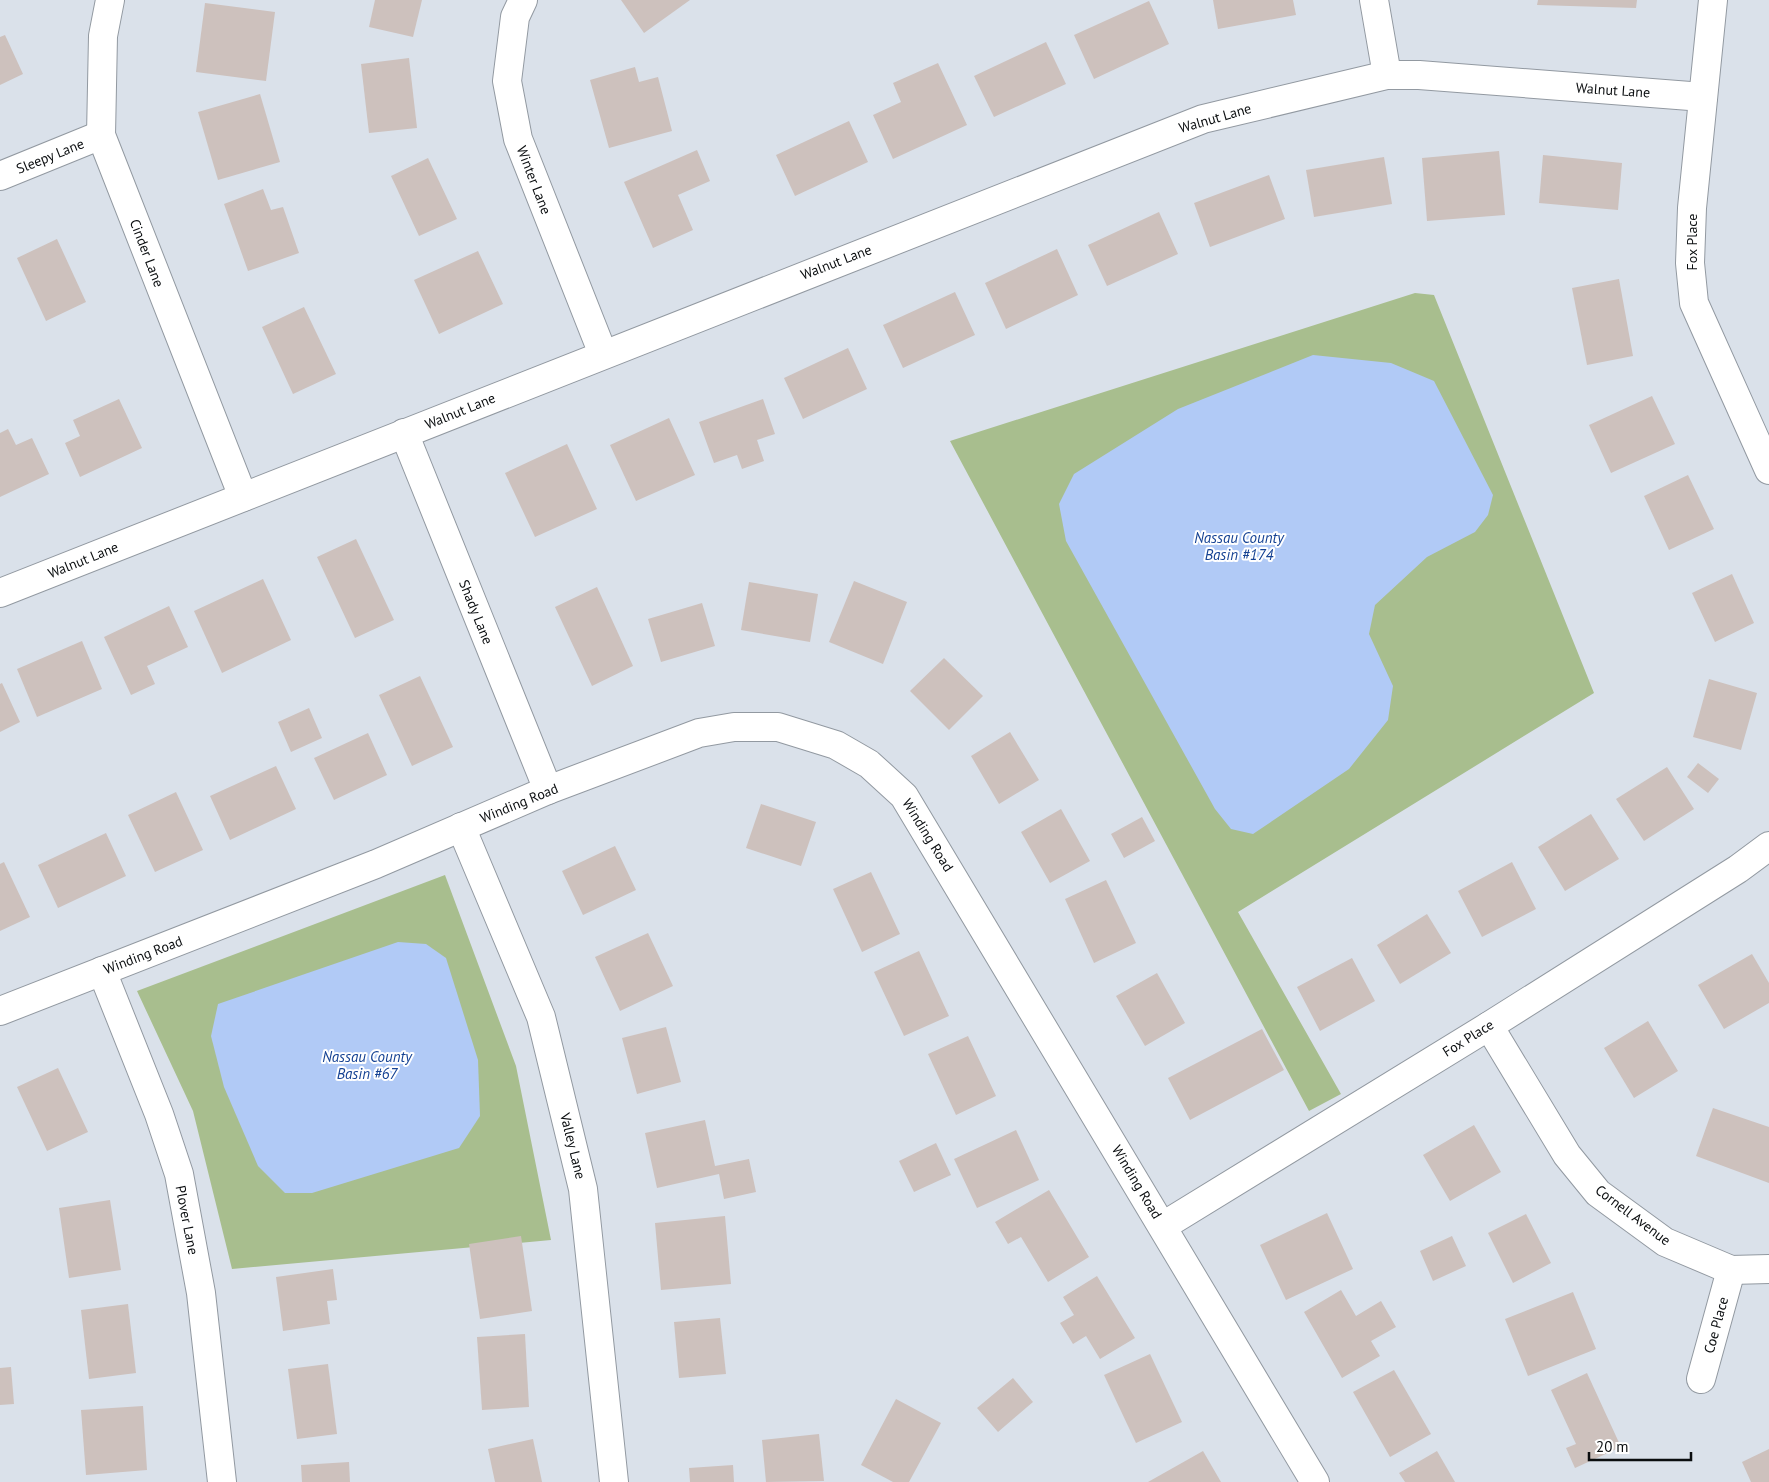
<svg xmlns="http://www.w3.org/2000/svg" width="1769" height="1482" font-family="'PT Sans',sans-serif">
	<style>
		.green { fill: #a8be8e }
		.water { fill: #b1caf6 }
		.building { fill: #cdc1bd }
		.lines { fill: none; stroke-linecap: round; stroke-linejoin: round }
		.minor-casing { stroke: #9299a1; stroke-width: 30 }
		.minor { stroke: #fff; stroke-width: 28 }
		.labels { text-anchor: middle; dominant-baseline: central; stroke-width: 4; stroke-linejoin: round; paint-order: stroke }
		.street-label { font-size: 14px; fill: #0a0d0f; stroke: #fff }
		.water-label { font-size: 15px; font-style: italic; fill: #154293; stroke: #fff }
	</style>
	<rect width="100%" height="100%" fill="#dae1ea"/>
	<g class="green">
		<path d="M1415,293L1434,295L1594,693L1238,912L1341,1094L1309,1111L950,441Z"/>
		<path d="M445,875L516,1066L551,1240L232,1269L193,1111L137,991Z"/>
	</g>
	<g class="water">
		<path d="M1313,355L1391,363L1434,381L1493,495L1488,515L1475,532L1427,557L1375,605L1369,634L1393,686L1388,720L1349,769L1253,834L1231,829L1215,809L1066,541L1059,504L1074,474L1178,409Z"/>
		<path d="M398,942L426,944L446,958L478,1060L480,1116L459,1148L312,1193H285L258,1166L224,1087L211,1036L218,1004Z"/>
	</g>
	<g class="building">
		<path d="M375,0H422L413,37L369,27Z"/>
		<path d="M621,0H690L644,33Z"/>
		<path d="M1213,0H1293L1296,15L1218,29Z"/>
		<path d="M1538,0H1637L1636,8L1537,5Z"/>
		<path d="M1149,1L1169,44L1094,79L1074,35Z"/>
		<path d="M205,3L275,12L266,81L196,72Z"/>
		<path d="M5,35L23,74L0,85V37Z"/>
		<path d="M1046,42L1066,84L994,117L974,76Z"/>
		<path d="M409,58L417,128L369,133L361,64Z"/>
		<path d="M938,63L967,125L893,159L873,115L901,102L893,83Z"/>
		<path d="M635,67L639,82L658,77L672,131L609,148L590,80Z"/>
		<path d="M260,94L280,162L218,180L198,112Z"/>
		<path d="M849,121L868,162L795,196L776,155Z"/>
		<path d="M697,150L710,181L678,195L693,230L653,248L624,182Z"/>
		<path d="M1499,151L1505,215L1427,221L1422,158Z"/>
		<path d="M1543,155L1622,163L1618,210L1539,203Z"/>
		<path d="M1384,157L1392,204L1314,217L1306,170Z"/>
		<path d="M428,158L457,219L419,236L391,176Z"/>
		<path d="M1269,175L1285,219L1210,247L1194,203Z"/>
		<path d="M263,189L271,210L283,207L299,253L248,271L224,204Z"/>
		<path d="M1159,212L1178,254L1107,286L1088,245Z"/>
		<path d="M57,239L86,302L46,321L17,258Z"/>
		<path d="M1057,249L1078,295L1006,329L985,283Z"/>
		<path d="M478,251L503,304L439,334L414,280Z"/>
		<path d="M1619,279L1633,356L1587,365L1572,288Z"/>
		<path d="M955,292L975,335L903,368L883,325Z"/>
		<path d="M304,307L336,374L293,394L262,327Z"/>
		<path d="M848,348L867,389L803,419L784,378Z"/>
		<path d="M1652,396L1675,444L1611,473L1589,425Z"/>
		<path d="M119,399L142,448L80,477L65,443L80,436L73,420Z"/>
		<path d="M763,399L775,434L757,440L764,461L742,469L737,455L714,463L699,422Z"/>
		<path d="M669,418L695,475L636,501L610,445Z"/>
		<path d="M8,429L16,445L32,438L49,474L0,497V433Z"/>
		<path d="M567,444L597,509L535,537L505,473Z"/>
		<path d="M1688,475L1714,529L1669,550L1644,496Z"/>
		<path d="M356,539L394,620L355,638L317,557Z"/>
		<path d="M1732,574L1754,623L1715,642L1692,593Z"/>
		<path d="M263,579L291,640L222,673L194,611Z"/>
		<path d="M854,581L907,602L883,664L829,642Z"/>
		<path d="M749,582L818,594L810,642L741,630Z"/>
		<path d="M597,587L633,666L592,686L555,607Z"/>
		<path d="M702,603L715,646L661,662L648,619Z"/>
		<path d="M169,606L188,647L147,666L155,684L131,695L104,637Z"/>
		<path d="M82,641L102,689L37,717L17,669Z"/>
		<path d="M944,658L983,696L949,730L910,691Z"/>
		<path d="M420,676L453,747L412,766L379,695Z"/>
		<path d="M1709,679L1757,693L1741,750L1693,737Z"/>
		<path d="M2,683L20,722L0,732V684Z"/>
		<path d="M309,708L322,738L291,752L278,722Z"/>
		<path d="M1010,732L1039,780L999,804L971,756Z"/>
		<path d="M368,733L387,775L334,800L314,758Z"/>
		<path d="M1698,763L1719,779L1708,793L1687,777Z"/>
		<path d="M276,766L296,809L230,840L210,796Z"/>
		<path d="M1667,767L1694,809L1644,841L1616,799Z"/>
		<path d="M176,792L203,850L155,872L128,815Z"/>
		<path d="M761,804L816,822L801,866L746,848Z"/>
		<path d="M1061,809L1090,861L1050,883L1021,832Z"/>
		<path d="M1591,814L1619,859L1565,891L1538,847Z"/>
		<path d="M1142,817L1155,841L1124,858L1111,834Z"/>
		<path d="M106,833L126,876L58,908L38,865Z"/>
		<path d="M615,846L636,890L583,915L562,871Z"/>
		<path d="M4,862L30,917L0,931V864Z"/>
		<path d="M1512,862L1536,909L1482,937L1458,891Z"/>
		<path d="M871,872L900,934L862,952L833,889Z"/>
		<path d="M1106,880L1136,943L1094,963L1065,899Z"/>
		<path d="M1427,914L1451,953L1400,984L1377,945Z"/>
		<path d="M648,933L673,986L620,1011L595,957Z"/>
		<path d="M919,951L949,1016L904,1036L874,972Z"/>
		<path d="M1752,954L1769,983V1003L1724,1029L1698,985Z"/>
		<path d="M1352,958L1375,1001L1320,1031L1297,987Z"/>
		<path d="M1157,973L1185,1023L1145,1046L1116,996Z"/>
		<path d="M1648,1021L1678,1071L1634,1098L1604,1048Z"/>
		<path d="M666,1027L681,1082L637,1094L622,1038Z"/>
		<path d="M1262,1029L1284,1070L1190,1120L1168,1078Z"/>
		<path d="M968,1036L996,1096L956,1115L928,1054Z"/>
		<path d="M58,1068L88,1132L47,1151L17,1087Z"/>
		<path d="M1713,1108L1769,1127V1183L1696,1156Z"/>
		<path d="M705,1120L715,1166L749,1159L756,1192L724,1199L719,1174L657,1188L645,1133Z"/>
		<path d="M1474,1125L1501,1172L1450,1201L1423,1155Z"/>
		<path d="M1016,1130L1039,1180L977,1208L954,1159Z"/>
		<path d="M936,1143L951,1175L914,1192L899,1161Z"/>
		<path d="M1049,1190L1089,1257L1048,1282L1021,1237L1008,1244L995,1222Z"/>
		<path d="M110,1200L121,1270L69,1278L59,1208Z"/>
		<path d="M1327,1213L1353,1269L1286,1300L1260,1245Z"/>
		<path d="M1526,1214L1551,1263L1513,1283L1488,1233Z"/>
		<path d="M725,1216L731,1284L661,1290L655,1223Z"/>
		<path d="M521,1236L532,1311L480,1319L469,1244Z"/>
		<path d="M1452,1236L1466,1266L1433,1281L1420,1251Z"/>
		<path d="M333,1269L337,1300L327,1301L330,1324L283,1331L276,1277Z"/>
		<path d="M1097,1276L1135,1338L1100,1359L1086,1336L1073,1344L1060,1323L1074,1315L1063,1297Z"/>
		<path d="M1341,1290L1356,1316L1381,1301L1396,1327L1371,1341L1380,1356L1342,1378L1304,1312Z"/>
		<path d="M1573,1292L1596,1349L1528,1376L1505,1319Z"/>
		<path d="M128,1304L136,1373L89,1379L81,1310Z"/>
		<path d="M720,1318L726,1374L679,1378L674,1322Z"/>
		<path d="M525,1334L529,1407L482,1410L477,1337Z"/>
		<path d="M1150,1354L1182,1422L1136,1443L1104,1375Z"/>
		<path d="M328,1364L337,1434L297,1439L288,1369Z"/>
		<path d="M11,1367L14,1404L0,1405V1368Z"/>
		<path d="M1394,1370L1431,1434L1390,1457L1353,1392Z"/>
		<path d="M1587,1373L1621,1447L1575,1468L1566,1448L1576,1444L1551,1390Z"/>
		<path d="M1013,1378L1033,1402L998,1432L977,1408Z"/>
		<path d="M896,1399L941,1423L909,1482H893L861,1465Z"/>
		<path d="M143,1406L147,1470L86,1475L81,1410Z"/>
		<path d="M819,1434L824,1481L766,1482L762,1440Z"/>
		<path d="M533,1439L542,1482H495L488,1449Z"/>
		<path d="M1769,1449V1482H1751L1742,1462Z"/>
		<path d="M1203,1451L1221,1482H1148Z"/>
		<path d="M1437,1451L1455,1482H1405L1399,1473Z"/>
		<path d="M349,1462L350,1482H302L301,1465Z"/>
		<path d="M733,1465L734,1482H690L689,1468Z"/>
	</g>
	<g class="lines">
		<g class="minor-casing">
			<g id="minor">
				<path d="M110,0L103,36L101,135L243,497"/>
				<path d="M523,0L515,17L507,81L518,139L603,354"/>
				<path d="M1374,0L1387,75"/>
				<path d="M1713,0L1692,208L1690,263L1694,303L1769,470"/>
				<path d="M0,176L101,135"/>
				<path d="M404,433L548,790"/>
				<path d="M0,593L1203,119L1387,75H1419L1703,97"/>
				<path d="M461,827L541,1017L583,1189L614,1482"/>
				<path d="M102,971L159,1114L179,1174L201,1293L222,1482"/>
				<path d="M0,1011L376,864L548,790L699,733L734,727H778L836,745L869,764L904,796L1315,1482"/>
				<path d="M1489,1026L1567,1155L1598,1193L1665,1242L1731,1270L1769,1269"/>
				<path d="M1163,1226L1489,1026L1738,869L1769,846"/>
				<path d="M1701,1379L1731,1270"/>
			</g>
		</g>
		<use href="#minor" class="minor"/>
	</g>
	<g class="labels">
		<g class="street-label">
			<text transform="translate(1613 90) rotate(4)">Walnut Lane</text>
			<text transform="translate(1215 118) rotate(-16)">Walnut Lane</text>
			<text transform="translate(50 156) rotate(-22)">Sleepy Lane</text>
			<text transform="translate(534 180) rotate(69)">Winter Lane</text>
			<text transform="translate(1692 242) rotate(-90)">Fox Place</text>
			<text transform="translate(147 253) rotate(69)">Cinder Lane</text>
			<text transform="translate(836 262) rotate(-21)">Walnut Lane</text>
			<text transform="translate(460 411) rotate(-22)">Walnut Lane</text>
			<text transform="translate(83 560) rotate(-22)">Walnut Lane</text>
			<text transform="translate(476 612) rotate(68)">Shady Lane</text>
			<text transform="translate(519 803) rotate(-22)">Winding Road</text>
			<text transform="translate(928 835) rotate(58)">Winding Road</text>
			<text transform="translate(143 955) rotate(-21)">Winding Road</text>
			<text transform="translate(1468 1038) rotate(-32)">Fox Place</text>
			<text transform="translate(573 1146) rotate(76)">Valley Lane</text>
			<text transform="translate(1137 1182) rotate(59)">Winding Road</text>
			<text transform="translate(1633 1215) rotate(37)">Cornell Avenue</text>
			<text transform="translate(187 1220) rotate(79)">Plover Lane</text>
			<text transform="translate(1716 1325) rotate(-75)">Coe Place</text>
		</g>
		<g class="water-label">
			<text x="1239" y="537">Nassau County<tspan x="1239" dy="17">Basin #174</tspan></text>
			<text x="367" y="1056">Nassau County<tspan x="367" dy="17">Basin #67</tspan></text>
		</g>
	</g>
	<path d="M1589 1452v8h102v-8" fill="none" stroke="#0a0d0f" stroke-width="2.5"/>
	<text x="1596" y="1452" font-size="15" fill="#0a0d0f" stroke="#ffffff" stroke-width="4" paint-order="stroke">20 m</text>
</svg>
